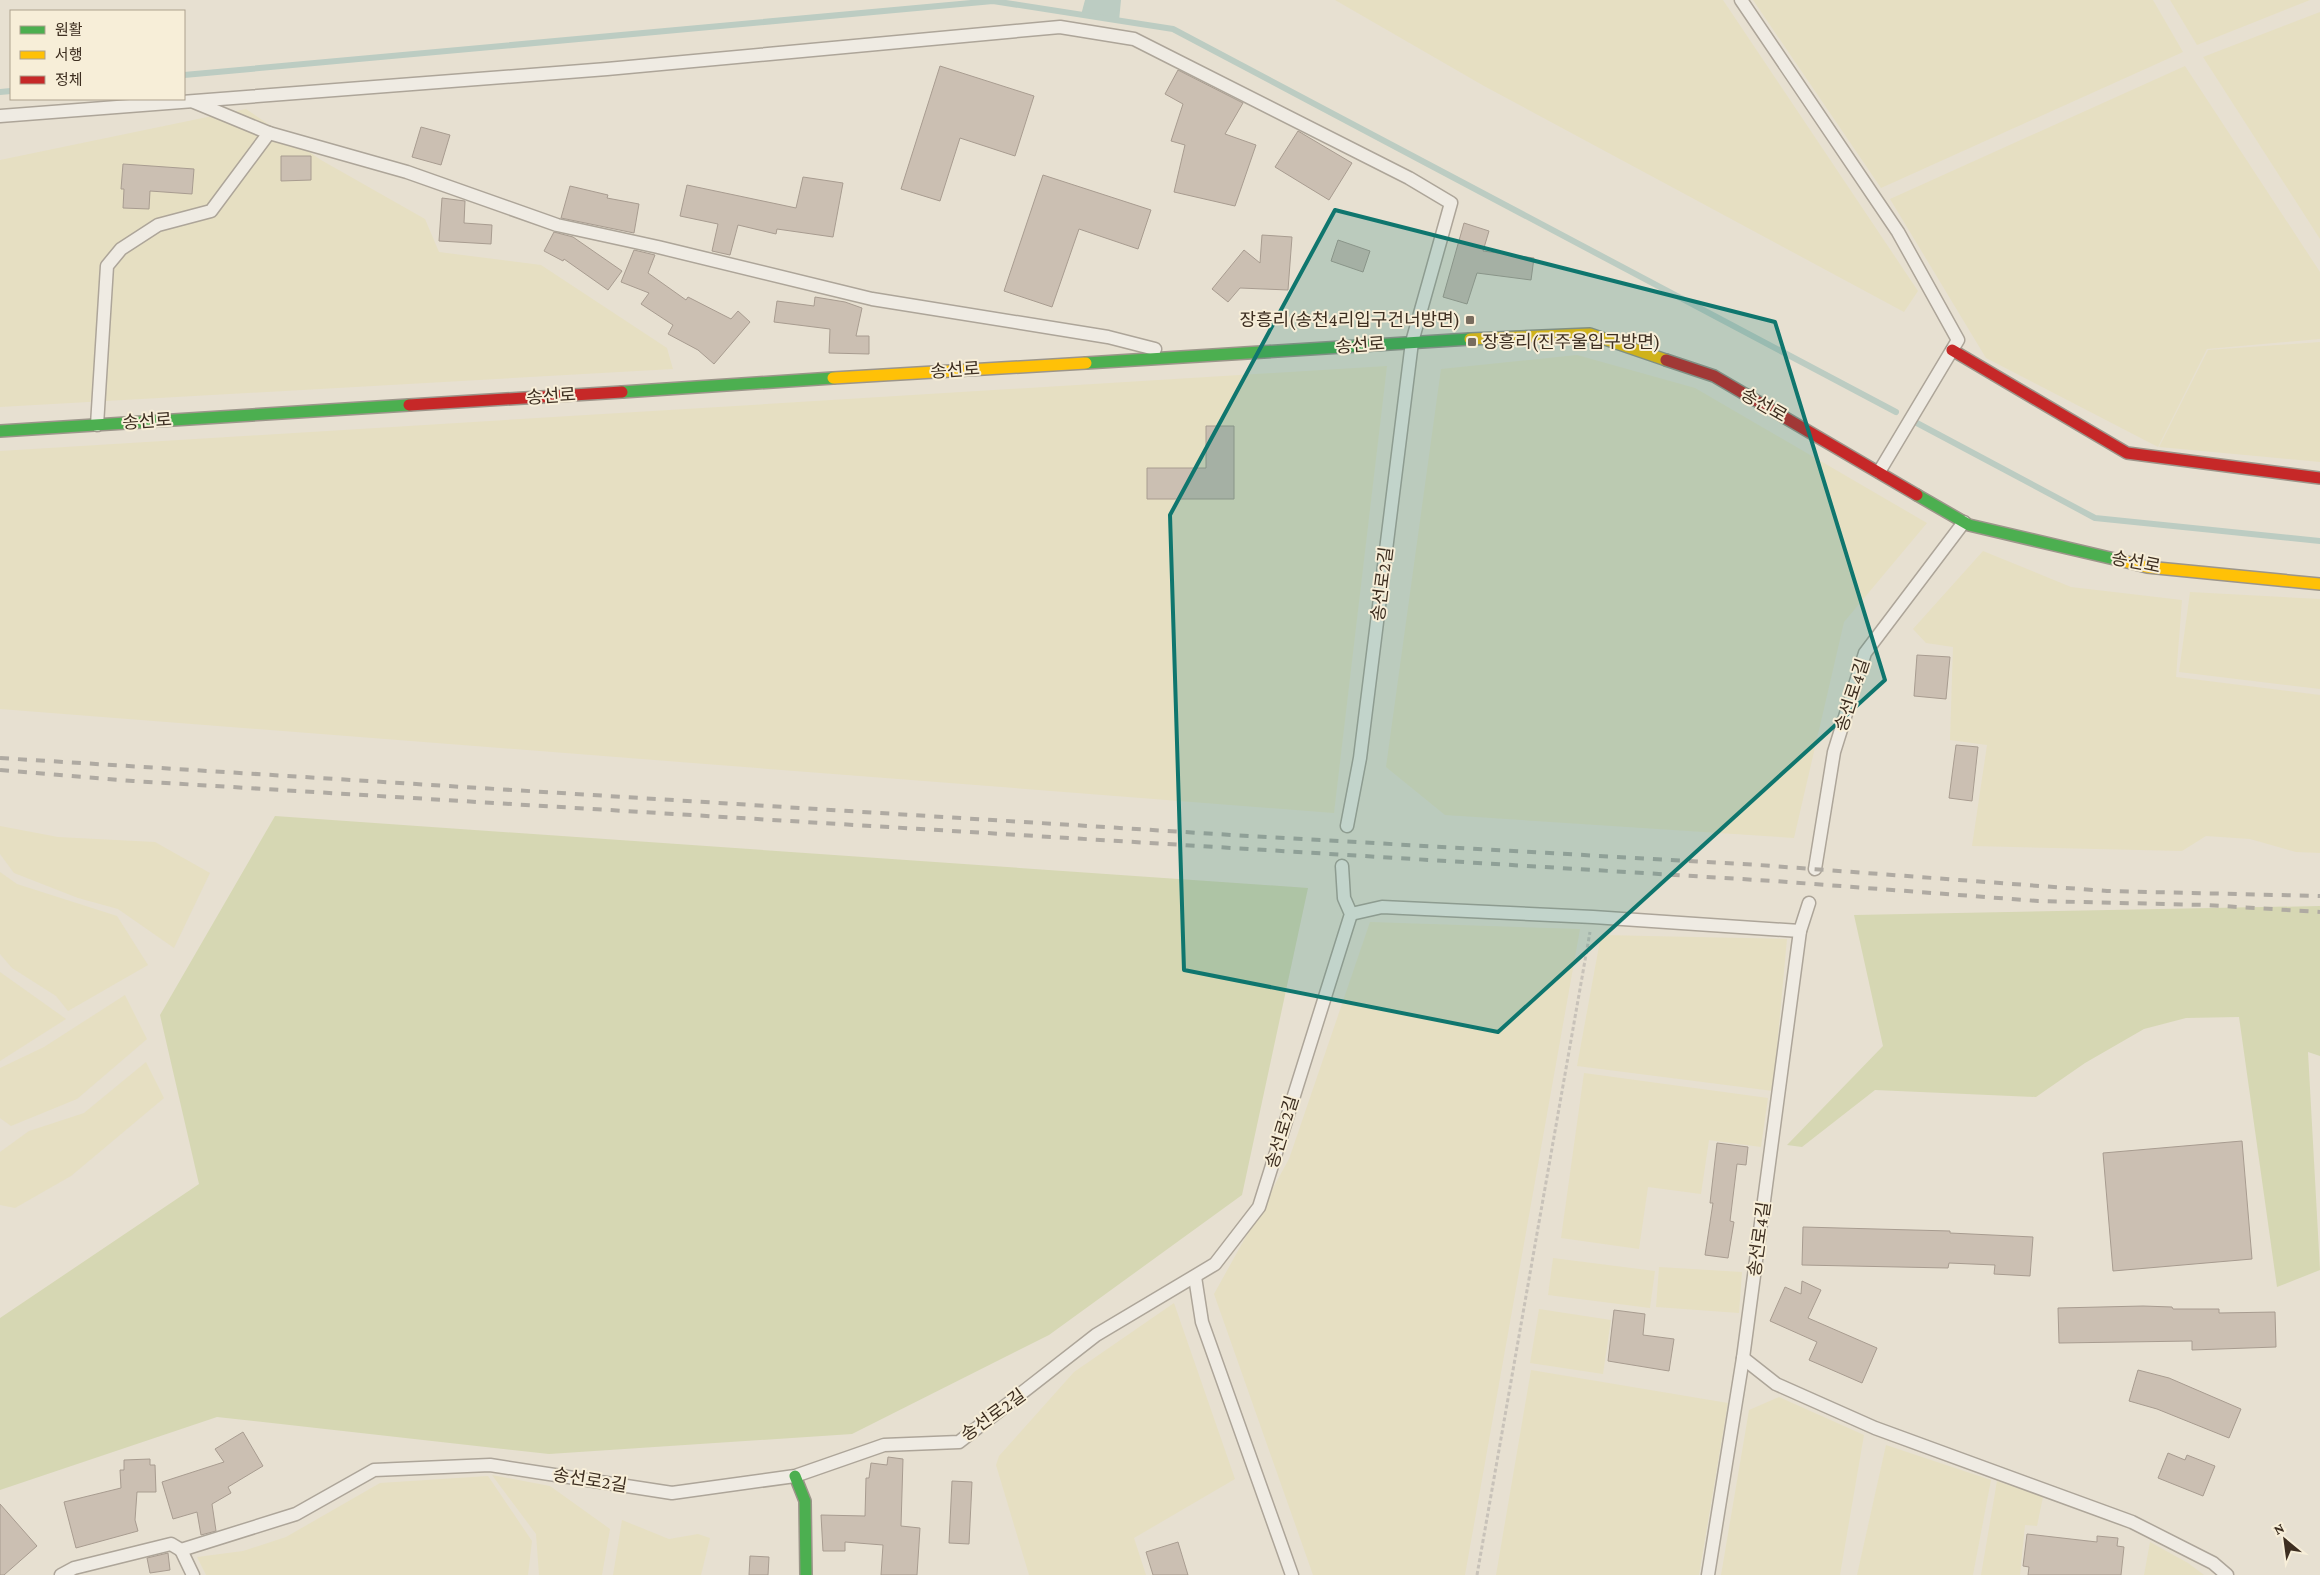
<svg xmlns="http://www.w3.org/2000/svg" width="2320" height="1575" font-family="'Crimson Pro','Noto Sans KR',serif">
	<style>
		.farmland { fill: #e6dfc2 }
		.green { fill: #d6d7b3 }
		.water { fill: #bcccc2 }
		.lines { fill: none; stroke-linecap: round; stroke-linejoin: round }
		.stream { stroke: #bcccc2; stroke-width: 6 }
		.building { fill: #cbbfb2; stroke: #a89c90 }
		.lane-casing { stroke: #ada599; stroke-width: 15 }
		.fast-casing { stroke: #9c958a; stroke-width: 14 }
		.slow-casing { stroke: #9c958a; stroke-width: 14 }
		.jam-casing { stroke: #9c958a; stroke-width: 14 }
		.path { stroke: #c8c2b9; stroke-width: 3; stroke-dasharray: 4 2.5; stroke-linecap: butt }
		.lane { stroke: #efebe3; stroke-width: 12 }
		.fast { stroke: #4caf50; stroke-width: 11 }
		.slow { stroke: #ffc107; stroke-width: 11 }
		.jam { stroke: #c62828; stroke-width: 11 }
		.rail { stroke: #afaaa2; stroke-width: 4; stroke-dasharray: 9 9; stroke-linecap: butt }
		.marked { fill: #0f766e; fill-opacity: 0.2; stroke: #0f766e; stroke-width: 4; stroke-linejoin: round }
		.poi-dot { fill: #786c5e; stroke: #f7eed8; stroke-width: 2 }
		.labels { text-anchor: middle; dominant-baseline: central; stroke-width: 4; stroke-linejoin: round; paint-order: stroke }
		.poi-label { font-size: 18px; fill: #3d2e20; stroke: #f7eed8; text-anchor: end }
		.street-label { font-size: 18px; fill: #3d2e20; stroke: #f7eed8 }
	</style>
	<rect width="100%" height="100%" fill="#e7e0d1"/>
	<g class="farmland">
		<path d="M1335,0H1723L1918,291L1904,312L1484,86Z"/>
		<path d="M1753,0H2153L2183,52L1881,188Z"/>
		<path d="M2170,0H2310L2197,45Z"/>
		<path d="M2320,12V239L2203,57Z"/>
		<path d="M2185,66L2320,272V339L2207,349L2158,447L1986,358L1890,199Z"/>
		<path d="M246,109L321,160L425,219L439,252L541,265L667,348L673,369L0,407V160Z"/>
		<path d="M2320,342V462L2159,447L2208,350Z"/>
		<path d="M1577,355L1695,388L1927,523L1844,622L1794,838L1445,815L1386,767L1441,369Z"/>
		<path d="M1387,366L1334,813L0,709V451Z"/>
		<path d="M1983,551L2071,587L2182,600L2176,677L2320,695V853L2296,852L2250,839L2206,836L2182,851L1972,846L1987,745L1950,740L1953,647L1926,643L1913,629Z"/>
		<path d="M2190,592L2320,599V689L2179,672Z"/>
		<path d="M0,826L58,837L155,842L210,873L174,948L118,909L78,898L14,873L0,854Z"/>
		<path d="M0,872L17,884L117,916L148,965L68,1011L56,996L12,968L0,954Z"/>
		<path d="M1370,922L1580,929L1465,1575H1313L1214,1294L1289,1159Z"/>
		<path d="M1601,935L1787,939L1773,1091L1577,1066Z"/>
		<path d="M0,972L66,1019L0,1061Z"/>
		<path d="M125,995L147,1039L77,1099L11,1126L0,1118V1068L44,1047Z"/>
		<path d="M146,1062L164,1098L71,1176L15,1208L0,1205V1152L29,1131L84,1113Z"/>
		<path d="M1584,1073L1768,1098L1761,1147L1709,1140L1701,1194L1648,1187L1639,1249L1561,1238Z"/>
		<path d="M1553,1258L1655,1271L1650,1308L1548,1295Z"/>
		<path d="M1659,1267L1742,1272L1739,1313L1656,1307Z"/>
		<path d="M1174,1303L1235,1479L1134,1538L1146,1575H1029L996,1465L999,1456L1074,1372Z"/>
		<path d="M1539,1309L1611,1320L1603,1374L1530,1363Z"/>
		<path d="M1531,1370L1728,1403L1699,1575H1496Z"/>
		<path d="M1779,1397L1864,1435L1840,1575H1721L1749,1410Z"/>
		<path d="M1886,1445L1991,1480L1973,1575H1857Z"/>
		<path d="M492,1475L550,1486L610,1529L602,1575H539L536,1534Z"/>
		<path d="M488,1476L532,1541L528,1575H206L197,1557L243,1551L286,1537L380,1483Z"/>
		<path d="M1997,1481L2043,1497L2037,1526L2025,1525L2020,1575H1981Z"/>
		<path d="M622,1520L669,1539L698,1534L710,1538L701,1575H613Z"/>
		<path d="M2150,1542L2188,1563L2204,1575H2144Z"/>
	</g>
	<g class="green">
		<path d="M275,816L1308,888L1242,1195L1049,1335L852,1434L549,1454L217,1417L0,1490V1318L199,1184L160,1015Z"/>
		<path d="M2320,906V1056L2308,1052L2320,1270L2277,1287L2239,1017L2186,1018L2144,1029L2085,1063L2036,1097L1875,1090L1802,1147L1787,1145L1883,1046L1854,915Z"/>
	</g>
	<path class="water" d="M1085,0H1121L1119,21L1081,15Z"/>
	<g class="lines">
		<g class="stream">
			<path d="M184,75L993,1L1173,29L1896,412"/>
			<path d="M0,92L11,91"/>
			<path d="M1915,422L2095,518L2320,541"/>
		</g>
	</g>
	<g class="building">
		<path d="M940,66L1034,96L1015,156L960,138L940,201L901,189Z"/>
		<path d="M1178,70L1243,103L1225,134L1256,145L1235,206L1174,192L1185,145L1171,141L1183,104L1165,94Z"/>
		<path d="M421,127L450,135L441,165L412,157Z"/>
		<path d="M1298,131L1352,163L1329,200L1275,167Z"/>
		<path d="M281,156H311V180L281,181Z"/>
		<path d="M123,164L194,169L192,194L150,191L149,209L123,208L124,189H121Z"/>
		<path d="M1043,175L1151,210L1138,249L1079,229L1052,307L1004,291Z"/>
		<path d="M803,177L843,183L833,237L777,229L776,234L738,225L730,255L712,251L718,224L680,216L687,185L796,208Z"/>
		<path d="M570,186L608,195L607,198L639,204L634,233L561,218Z"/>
		<path d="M442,198L465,201L464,223L492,225L491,244L439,241Z"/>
		<path d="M1464,223L1489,231L1483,251L1534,258L1531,280L1477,273L1467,304L1443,297Z"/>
		<path d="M554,232L573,237L622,271L608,290L564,259L563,261L544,251Z"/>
		<path d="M1262,235L1292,237L1288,290L1240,288L1228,302L1212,289L1244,250L1260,263Z"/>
		<path d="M1338,240L1370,251L1363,272L1331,261Z"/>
		<path d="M634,250L655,255L648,273L686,300L688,297L731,319L738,311L750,322L714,364L698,350L668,334L673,325L641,304L649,293L621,282Z"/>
		<path d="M815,297L845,302L862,308L856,336H869V354L829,353L830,329L774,322L777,301L814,306Z"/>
		<path d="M1206,426H1234V499H1147V468H1206Z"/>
		<path d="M1917,655L1950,657L1946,699L1914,696Z"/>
		<path d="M1956,745L1978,747L1972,801L1949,798Z"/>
		<path d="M2242,1141L2252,1259L2113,1271L2103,1153Z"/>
		<path d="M1717,1143L1748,1147L1746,1165L1737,1164L1730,1221L1734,1222L1728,1258L1705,1255L1713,1203H1710Z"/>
		<path d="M1803,1227L1950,1231V1233L2033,1237L2030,1276L1994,1274L1995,1265L1949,1263L1948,1268L1802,1265Z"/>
		<path d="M1802,1281L1821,1290L1808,1318L1877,1348L1862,1383L1809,1360L1817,1342L1770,1321L1785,1287L1801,1294Z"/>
		<path d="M2143,1306L2172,1307L2173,1309H2219V1313L2275,1312L2276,1347L2192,1350V1341L2059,1343L2058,1308Z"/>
		<path d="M1614,1310L1645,1314L1643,1335L1674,1339L1669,1371L1608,1361Z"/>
		<path d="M2138,1370L2169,1378L2241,1409L2229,1438L2157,1409L2129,1401Z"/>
		<path d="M243,1432L263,1466L228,1487L231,1493L212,1504L216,1531L201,1535L197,1512L173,1519L162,1482L224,1462L215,1449Z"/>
		<path d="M2168,1453L2185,1460L2187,1455L2215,1466L2203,1496L2158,1478Z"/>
		<path d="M888,1457L903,1459L901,1526L920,1528L917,1575H881L883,1545L845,1542V1551H823L821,1515L865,1516L866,1478H869L871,1463L887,1465Z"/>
		<path d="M150,1459V1465H155L156,1492H137L135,1520L138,1531L76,1548L64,1502L121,1488L120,1470H124V1460Z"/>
		<path d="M952,1481L972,1482L969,1544L949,1543Z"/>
		<path d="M0,1504L37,1546L4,1575H0Z"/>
		<path d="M2027,1534L2097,1542V1536L2118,1538L2117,1546L2124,1547L2121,1575H2028L2029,1567L2023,1566Z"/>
		<path d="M1178,1542L1188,1575H1153L1146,1552Z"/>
		<path d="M168,1553L170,1570L150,1573L147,1558Z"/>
		<path d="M750,1556L769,1557L768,1575H749Z"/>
	</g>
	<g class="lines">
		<g class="lane-casing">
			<g id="lane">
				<path d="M1741,0L1898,232L1958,340L1879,472"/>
				<path d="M194,102L269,133L407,172L557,225L658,247L872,299L1108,337L1155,349"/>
				<path d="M0,116L607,69L1060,27L1134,39L1409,178L1451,203L1412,342L1360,758L1347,826"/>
				<path d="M97,425L107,266L121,249L158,225L211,211L269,133"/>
				<path d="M1815,869L1834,752L1865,653L1964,522"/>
				<path d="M1351,914L1382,907L1593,917L1800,931"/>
				<path d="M1195,1277L1202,1322L1292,1575"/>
				<path d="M1743,1358L1776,1384L1875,1428L2132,1522L2213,1563L2227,1575"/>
				<path d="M181,1550L193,1575"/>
				<path d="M61,1575L74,1568L171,1544L181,1550L296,1514L374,1470L490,1465L672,1493L795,1476L884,1445L959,1442L1096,1335L1215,1264L1259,1207L1351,914L1344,898L1342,866"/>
				<path d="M1708,1575L1743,1358L1800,931L1809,903"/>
			</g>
		</g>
		<g class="fast-casing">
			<g id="fast">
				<path d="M1086,363L1470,339"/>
				<path d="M622,392L833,378"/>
				<path d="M0,431L409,405"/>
				<path d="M1917,495L1969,525L2123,561"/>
				<path d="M795,1476L805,1501L806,1575"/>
			</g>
		</g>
		<g class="slow-casing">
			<g id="slow">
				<path d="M1470,339L1590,334L1666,360"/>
				<path d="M833,378L1086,363"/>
				<path d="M2123,561L2147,567L2320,584"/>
			</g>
		</g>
		<g class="jam-casing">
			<g id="jam">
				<path d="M1952,350L2127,453L2320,478"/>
				<path d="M1666,360L1714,376L1917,495"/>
				<path d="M409,405L622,392"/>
			</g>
		</g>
		<path class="path" d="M1477,1575L1590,932"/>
		<use href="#lane" class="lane"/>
		<use href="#fast" class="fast"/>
		<use href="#slow" class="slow"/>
		<use href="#jam" class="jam"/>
		<g class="rail">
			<path d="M0,758L1232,835L1759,865L2107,891L2320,896"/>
			<path d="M0,770L133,781L1774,881L2038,901L2206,905L2320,912"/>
		</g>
	</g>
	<path class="marked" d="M1335,210L1775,322L1885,680L1498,1032L1184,970L1170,515Z"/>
	<g class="poi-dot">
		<rect x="1465" y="315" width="10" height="10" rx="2.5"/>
		<rect x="1467" y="337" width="10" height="10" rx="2.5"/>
	</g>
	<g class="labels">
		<g class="poi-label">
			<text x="1460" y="320">장흥리(송천4리입구건너방면)</text>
			<text x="1482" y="342" text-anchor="start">장흥리(진주울입구방면)</text>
		</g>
		<g class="street-label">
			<text transform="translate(1360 345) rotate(-4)">송선로</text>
			<text transform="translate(955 370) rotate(-4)">송선로</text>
			<text transform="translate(551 396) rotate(-4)">송선로</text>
			<text transform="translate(1764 405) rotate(30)">송선로</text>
			<text transform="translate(147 421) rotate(-4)">송선로</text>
			<text transform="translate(2136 562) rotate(11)">송선로</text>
			<text transform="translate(1382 584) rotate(-83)">송선로2길</text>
			<text transform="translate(1852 695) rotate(-72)">송선로4길</text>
			<text transform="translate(1282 1132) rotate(-73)">송선로2길</text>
			<text transform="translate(1759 1239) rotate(-82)">송선로4길</text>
			<text transform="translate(993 1415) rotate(-36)">송선로2길</text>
			<text transform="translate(590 1480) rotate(9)">송선로2길</text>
		</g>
	</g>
	<rect x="10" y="10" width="175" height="90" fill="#f7eed8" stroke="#ada18e"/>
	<rect x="20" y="26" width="25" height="8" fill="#4caf50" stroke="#ada18e"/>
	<text x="55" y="35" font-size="15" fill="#3d2e20">원활</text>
	<rect x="20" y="51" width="25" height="8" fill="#ffc107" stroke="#ada18e"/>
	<text x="55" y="60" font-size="15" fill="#3d2e20">서행</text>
	<rect x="20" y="76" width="25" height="8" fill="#c62828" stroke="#ada18e"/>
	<text x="55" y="85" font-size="15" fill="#3d2e20">정체</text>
	<g transform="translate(2285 1540) rotate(331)" stroke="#f7eed8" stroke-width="4" paint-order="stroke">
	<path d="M0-4L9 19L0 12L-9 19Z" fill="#3d2e20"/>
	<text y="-8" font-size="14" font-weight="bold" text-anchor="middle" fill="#3d2e20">N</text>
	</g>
</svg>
